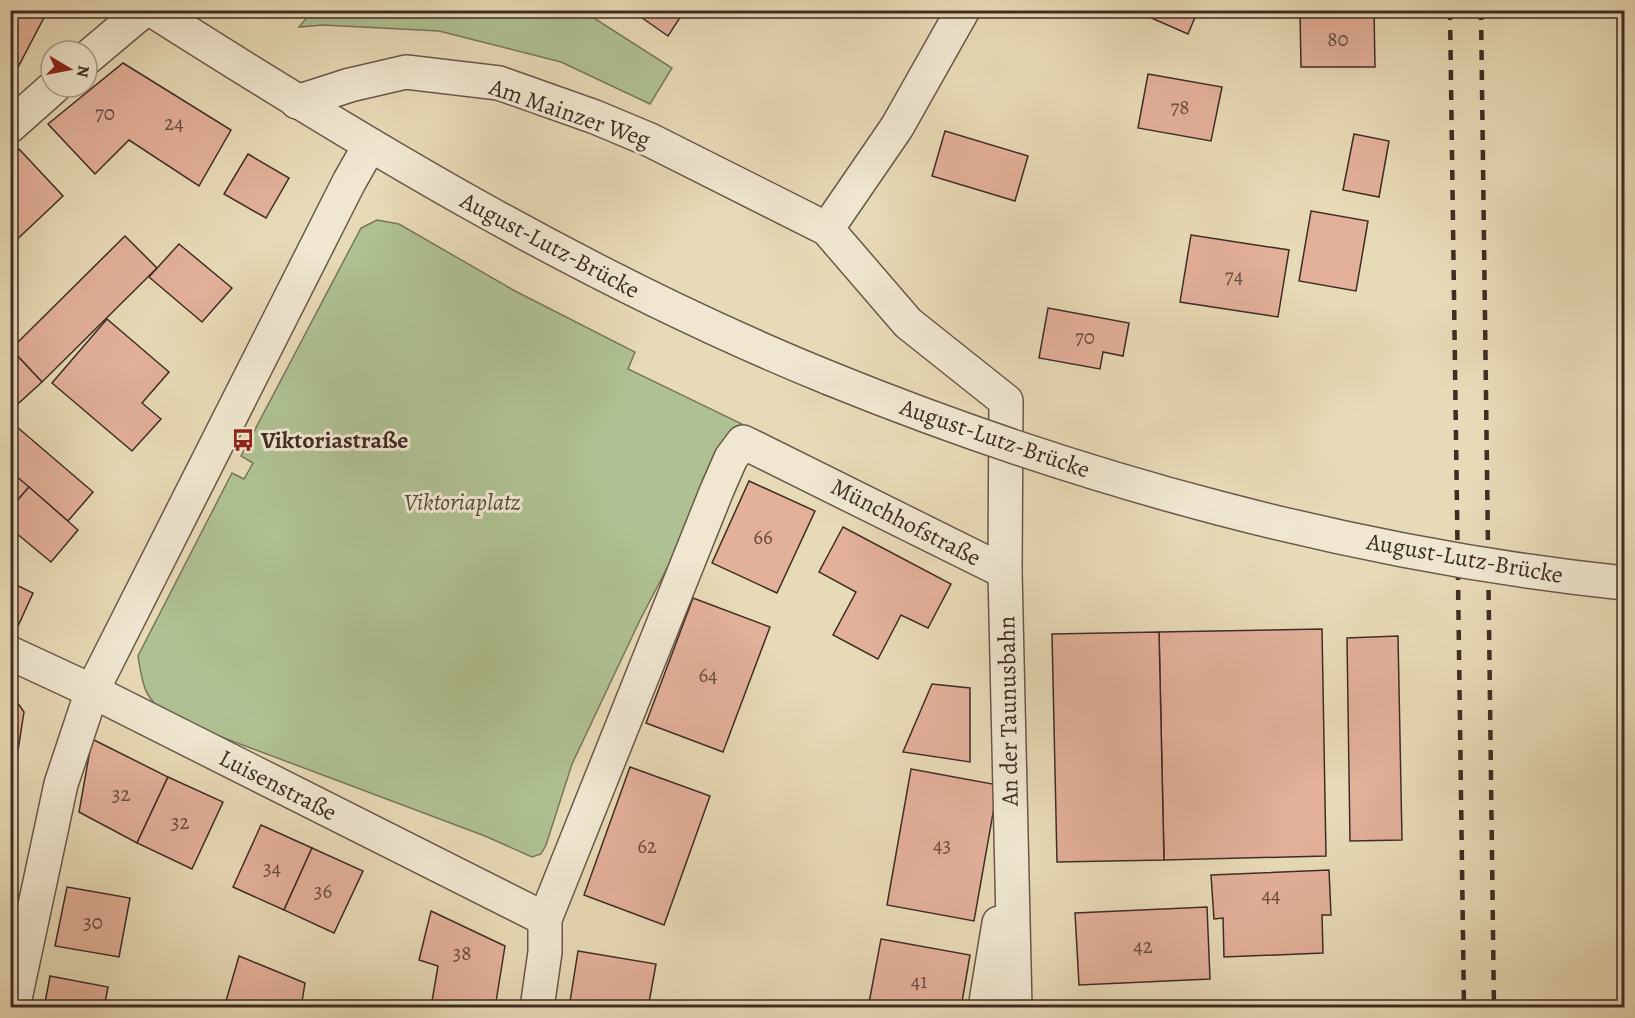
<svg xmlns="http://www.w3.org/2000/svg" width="1635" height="1018" font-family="Alegreya,serif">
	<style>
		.green { fill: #afc192; stroke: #78775c; stroke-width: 1.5 }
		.building { fill: #e3b09a; stroke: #402d25; stroke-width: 1.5 }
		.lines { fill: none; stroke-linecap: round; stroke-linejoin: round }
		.minor-casing { stroke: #6a5849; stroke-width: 36 }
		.minor { stroke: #efe7d0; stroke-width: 33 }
		.rail { stroke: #402d25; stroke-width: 4.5; stroke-dasharray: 10 10; stroke-linecap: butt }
		.minor-bridge-casing { stroke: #6a5849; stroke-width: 36; stroke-linecap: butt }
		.minor-bridge { stroke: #efe7d0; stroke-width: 33 }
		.labels { text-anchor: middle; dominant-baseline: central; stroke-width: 6; stroke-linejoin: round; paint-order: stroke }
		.number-label { font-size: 21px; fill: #694e42 }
		.street-label { font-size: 24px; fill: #402d25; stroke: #efe7d0 }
		.poi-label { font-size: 24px; font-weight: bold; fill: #402d25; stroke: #efe7d0; text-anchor: start }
		.park-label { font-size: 24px; font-style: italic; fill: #564b3b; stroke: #efe7d0 }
	</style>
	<rect width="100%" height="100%" fill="#e7dab6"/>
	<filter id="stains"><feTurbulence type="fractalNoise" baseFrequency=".00333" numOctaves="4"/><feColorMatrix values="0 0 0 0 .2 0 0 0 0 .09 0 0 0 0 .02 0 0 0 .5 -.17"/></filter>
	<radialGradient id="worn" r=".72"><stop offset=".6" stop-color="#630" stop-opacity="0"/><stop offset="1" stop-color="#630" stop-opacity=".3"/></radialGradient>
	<g class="green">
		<path d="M312,11H583L672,68L650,104L561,62L439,31L323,25L299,27Z"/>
		<path d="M377,220L399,224L515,291L635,352L628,369L742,424L640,620L572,764L546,845L541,854L532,857L485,836L171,718C144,698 143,688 138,656L232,473L244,479L253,463L241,456L361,228Z"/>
	</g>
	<g class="building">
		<path d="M10,10H48L16,71L10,68Z"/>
		<path d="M631,10H685L668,36Z"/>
		<path d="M1133,10H1198L1188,34Z"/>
		<path d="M1300,10H1374L1375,67H1301Z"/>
		<path d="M123,63L231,130L199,186L129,140L95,174L48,124Z"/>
		<path d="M1148,74L1222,87L1211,141L1138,128Z"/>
		<path d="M945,131L1028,156L1015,201L932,176Z"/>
		<path d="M1354,134L1389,141L1379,197L1343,190Z"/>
		<path d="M19,149L63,196L10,246V157Z"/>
		<path d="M248,154L289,178L266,218L224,194Z"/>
		<path d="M1311,211L1368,221L1356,291L1299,281Z"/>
		<path d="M1191,235L1289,250L1278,317L1180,302Z"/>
		<path d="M125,236L157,268L42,382L11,349Z"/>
		<path d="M179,244L232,288L202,322L149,277Z"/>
		<path d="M1048,308L1129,323L1123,356L1103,352L1100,369L1039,358Z"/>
		<path d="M107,319L169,372L142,403L161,419L132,451L52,383Z"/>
		<path d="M11,349L42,382L10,411V349Z"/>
		<path d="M10,421L93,492L68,521L10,471Z"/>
		<path d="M10,471L29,487L10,509Z"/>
		<path d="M749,481L815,511L777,593L712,563Z"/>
		<path d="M29,487L78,530L51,562L10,528V509Z"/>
		<path d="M843,527L951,584L928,628L901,615L878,659L833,635L856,592L819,572Z"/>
		<path d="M10,582L33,593L18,626L10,623Z"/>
		<path d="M693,598L770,627L723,752L646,723Z"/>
		<path d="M1322,629L1326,856L1164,860L1159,632Z"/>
		<path d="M1159,632L1164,860L1057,862L1052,634Z"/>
		<path d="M1398,636L1402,840L1350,841L1347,638Z"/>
		<path d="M932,684L970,688V762L903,752Z"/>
		<path d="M10,697L15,699L24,712L14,776L10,775Z"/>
		<path d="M92,739L168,777L137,843L79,812Z"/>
		<path d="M630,767L710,796L664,925L584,895Z"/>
		<path d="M911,769L998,785L974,921L887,905Z"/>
		<path d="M168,777L223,802L192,869L137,843Z"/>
		<path d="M261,825L312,848L284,910L233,887Z"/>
		<path d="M312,848L363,871L334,933L284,910Z"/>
		<path d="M1329,870L1331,915H1322L1323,953L1224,957L1223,918L1214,919L1211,875Z"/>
		<path d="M67,887L130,898L119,957L55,946Z"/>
		<path d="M1207,907L1210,979L1079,985L1075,913Z"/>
		<path d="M431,911L505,946L495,1008L431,1007L438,966L419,960Z"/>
		<path d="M881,939L970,955L961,1008H868Z"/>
		<path d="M578,951L656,964L648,1008H569Z"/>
		<path d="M239,956L305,983L301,1008H224Z"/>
		<path d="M50,976L108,987L104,1008H44Z"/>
	</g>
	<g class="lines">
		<g class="minor-casing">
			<g id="minor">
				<path d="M152,10C369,148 590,281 829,378"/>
				<path d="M87,58L144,10"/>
				<path d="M297,102L350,85L406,72L499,83L595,117L650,140L827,229L908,323L1006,401L1005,572L1015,1008"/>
				<path d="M10,126L54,87"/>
				<path d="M827,229L897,127L963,10"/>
				<path d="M10,653L92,691L545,919"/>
				<path d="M13,1008L61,784L92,691L349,182L370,145"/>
				<path d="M537,1008L545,952V919L717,490L731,458L743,442L1005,572"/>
				<path d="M985,1008L999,923"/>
			</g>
		</g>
		<use href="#minor" class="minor"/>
		<g class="rail">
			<path d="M1450,10L1464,1008"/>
			<path d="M1481,10L1494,1008"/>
		</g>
		<g class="minor-bridge-casing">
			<path id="minor-bridge" d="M829,378C1080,480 1355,555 1624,583"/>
		</g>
		<use href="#minor-bridge" class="minor-bridge"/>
	</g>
	<defs>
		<g id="bus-bare" transform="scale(1.8)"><path d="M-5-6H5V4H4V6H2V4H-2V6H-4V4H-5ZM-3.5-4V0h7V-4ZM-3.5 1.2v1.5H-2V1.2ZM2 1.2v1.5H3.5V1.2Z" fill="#8f2418" stroke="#efe7d0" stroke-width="2.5" paint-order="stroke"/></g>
	</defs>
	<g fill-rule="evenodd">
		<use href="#bus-bare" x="243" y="440"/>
	</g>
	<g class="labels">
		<g class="number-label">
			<text x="1338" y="39">80</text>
			<text x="1180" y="107">78</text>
			<text x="105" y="113">70</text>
			<text x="174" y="123">24</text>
			<text x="1234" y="276">74</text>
			<text x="1085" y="337">70</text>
			<text x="763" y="537">66</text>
			<text x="708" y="675">64</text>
			<text x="121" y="794">32</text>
			<text x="180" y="822">32</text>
			<text x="942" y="845">43</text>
			<text x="647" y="846">62</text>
			<text x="272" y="868">34</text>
			<text x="323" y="891">36</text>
			<text x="1271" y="895">44</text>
			<text x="93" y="922">30</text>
			<text x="1143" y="946">42</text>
			<text x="462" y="953">38</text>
			<text x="919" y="981">41</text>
		</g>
		<g class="street-label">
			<text transform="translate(570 113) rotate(19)">Am Mainzer Weg</text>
			<text transform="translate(550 245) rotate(28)">August-Lutz-Brücke</text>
			<text transform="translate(995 438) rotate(19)">August-Lutz-Brücke</text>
			<text transform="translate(906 522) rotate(27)">Münchhofstraße</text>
			<text transform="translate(1465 558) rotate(10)">August-Lutz-Brücke</text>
			<text transform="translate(1008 711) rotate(-91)">An der Taunusbahn</text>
			<text transform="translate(278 785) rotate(27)">Luisenstraße</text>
		</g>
		<g class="poi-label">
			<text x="261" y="440">Viktoriastraße</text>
		</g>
		<g class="park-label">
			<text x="462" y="502">Viktoriaplatz</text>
		</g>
	</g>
	<rect width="1635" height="1018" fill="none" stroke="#e7dab6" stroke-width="36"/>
	<rect x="12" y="12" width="1611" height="994" fill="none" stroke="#402d25" stroke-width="3"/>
	<rect x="18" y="18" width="1599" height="982" fill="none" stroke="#402d25" stroke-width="1.5"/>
	<g transform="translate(69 69) rotate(100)"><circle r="28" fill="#efe7d0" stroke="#a99d8c" stroke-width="1.5"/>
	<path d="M0-4.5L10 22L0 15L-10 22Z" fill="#8f2418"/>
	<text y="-9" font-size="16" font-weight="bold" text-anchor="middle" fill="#402d25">N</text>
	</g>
	<rect width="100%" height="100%" filter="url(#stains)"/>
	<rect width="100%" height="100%" fill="url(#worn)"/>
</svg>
